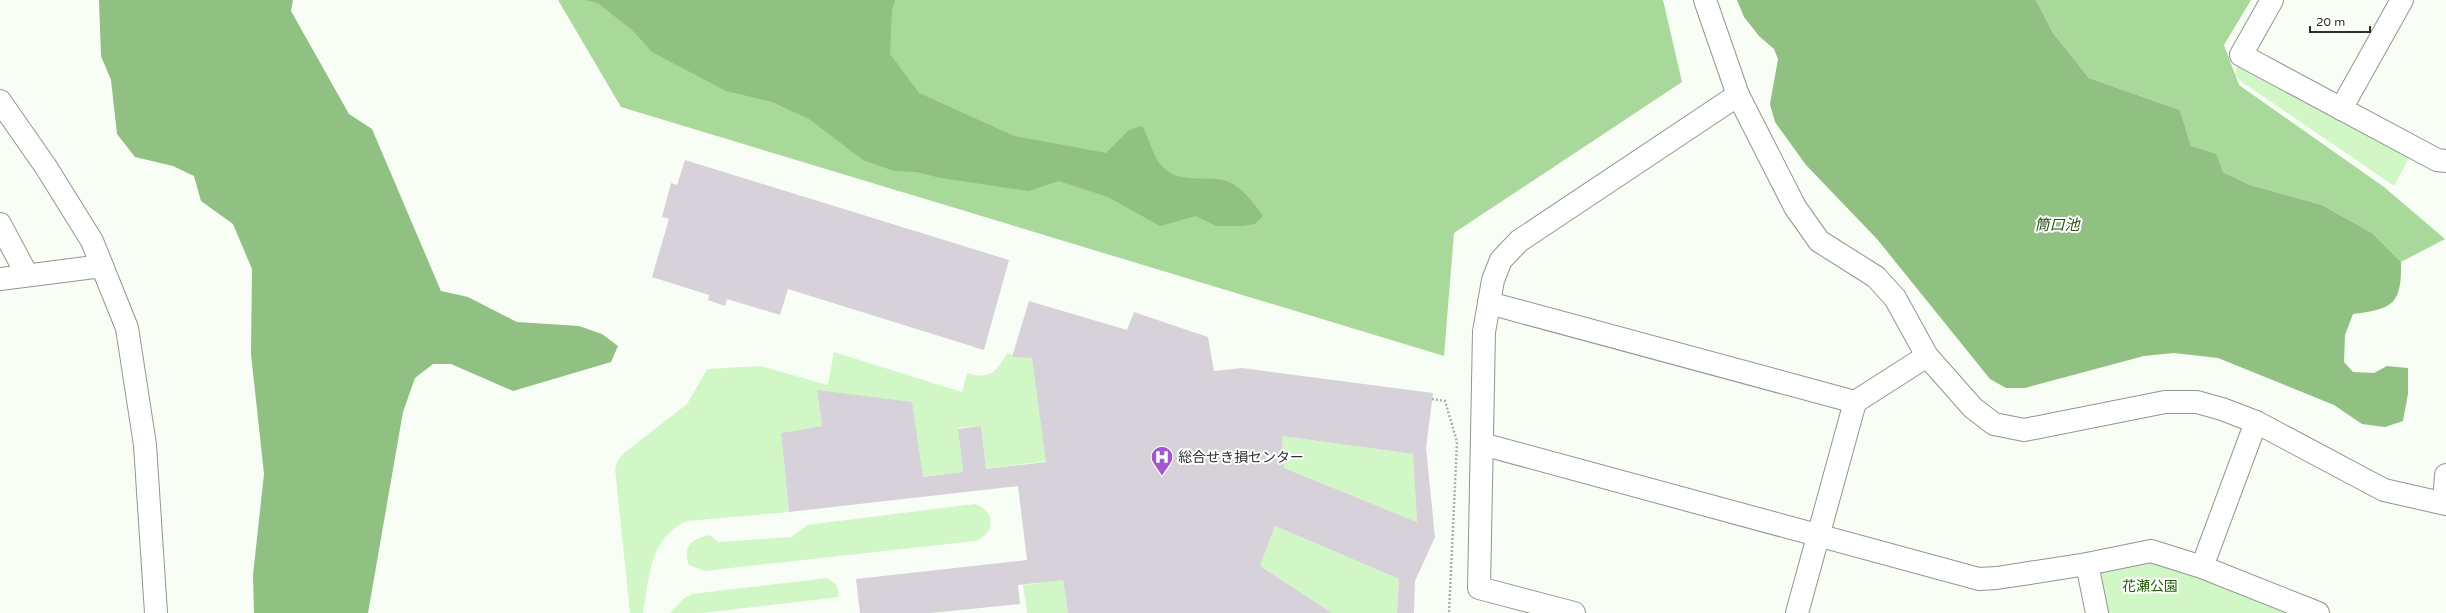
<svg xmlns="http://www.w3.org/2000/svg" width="2446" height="613" font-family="'Varela Round','Noto Sans JP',sans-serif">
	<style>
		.green { fill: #d1f7c6 }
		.forest { fill: #a9d99a }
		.water { fill: #90c082 }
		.building { fill: #d7d2da; fill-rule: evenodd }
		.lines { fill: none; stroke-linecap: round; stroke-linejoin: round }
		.minor-casing { stroke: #91968f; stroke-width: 24 }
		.path { stroke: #adb1ac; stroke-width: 2.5; stroke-dasharray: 2 2; stroke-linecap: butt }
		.minor { stroke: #fff; stroke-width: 22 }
		.labels { text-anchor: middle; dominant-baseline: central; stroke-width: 4; stroke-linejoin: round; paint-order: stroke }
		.poi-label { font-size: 14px; fill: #2e302d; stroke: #fff; text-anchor: start }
		.park-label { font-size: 14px; fill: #215d03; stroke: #fff }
		.water-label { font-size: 15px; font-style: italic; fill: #224f12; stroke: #fff }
	</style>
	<rect width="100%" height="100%" fill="#f8fdf6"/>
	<g class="green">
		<path d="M2238,62L2410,156L2394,186L2242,82L2235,75Z"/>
		<path d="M834,352L962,392L967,373C989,380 997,372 1007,353L1018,357L1032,358L1047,461L986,469L981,426L958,428L963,472L922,477L817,390L822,426L781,433L789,512L687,521C648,539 650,576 643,613H630L615,469L618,460L624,453L687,404L707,369L760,366L828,385Z"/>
		<path d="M1282,436L1413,454L1417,522L1284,468Z"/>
		<path d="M1051,503L1068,613H1027L1023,585L1040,583L1031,505Z"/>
		<path d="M975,504C996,511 996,534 975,541L704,571L689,565C682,546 693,538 710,535L718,542L792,537L807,525Z"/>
		<path d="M1275,526L1399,579L1397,613H1332L1260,566Z"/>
		<path d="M2151,559L2299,613H2104L2097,574L2101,569Z"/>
		<path d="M827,578L837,585L839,597L702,613H670L683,599L692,594Z"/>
	</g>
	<g class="forest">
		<path d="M558,0H1663L1682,82L1454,233L1444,356L621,107Z"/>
		<path d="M2036,0H2251L2224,45L2239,85L2384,187L2445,239L2401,262L2372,233L2322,205L2250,185L2223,172L2215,155L2191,146L2180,110L2089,78L2053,33Z"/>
	</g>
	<g class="water">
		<path d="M99,0H293L291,11L349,114L372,129L441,291L468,297L517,322L579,326L602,334L618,346L611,362L513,391L451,364H433L415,378L403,412L368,613H254L253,575L264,474L251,354L252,269L233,224L201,201L194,176L173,166L135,157L117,134L111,80L101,56Z"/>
		<path d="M585,0H895L892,10L890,54L919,93L1014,136L1106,153L1129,130L1142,126C1150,139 1153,159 1165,169C1183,186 1212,172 1233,184C1246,192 1254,204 1263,216L1255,224L1242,226H1216L1196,216L1160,226L1108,197L1059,181L1029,191L941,178L916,172L894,171L863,160L809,119L772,102L726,91L652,52L633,31L598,3Z"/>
		<path d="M1737,0H2036L2053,33L2089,78L2180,110L2191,146L2216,154L2223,172L2250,185L2322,205L2372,233L2401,262C2402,305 2392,309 2353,314L2345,335L2344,362L2353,372L2374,373L2387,366L2408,368V394L2403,421L2385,427L2362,424L2334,405L2218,358L2174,353L2144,356L2025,388H2006L1990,379L1877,239L1806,165L1775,122L1770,104L1778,59L1774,49L1759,36L1744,17Z"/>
	</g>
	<g class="building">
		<path d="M685,160L1009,260L984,350L788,289L780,315L727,299L725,306L708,300L709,295L652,277L669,219L662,217L671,183L677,185Z"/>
		<path d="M1029,301L1127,330L1134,312L1208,337L1214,371L1242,368L1433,393L1426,448L1435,537L1415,581L1414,613H1397L1399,579L1275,526L1260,566L1332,613H1068L1063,580L1018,585L1020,604L930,613H860L856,579L1027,560L1018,486L789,512L781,433L822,426L817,390L912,402L923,477L963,472L958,429L981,426L986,469L1046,462L1032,358L1012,357ZM1282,436L1413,454L1417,522L1284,468Z"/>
	</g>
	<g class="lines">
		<g class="minor-casing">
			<g id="minor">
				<path d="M1705,0L1738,95L1795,207L1819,241L1876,277L1895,298L1927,356L1973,408L1994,424L2024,430L2165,402H2197L2222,409L2256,422L2384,490L2446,504"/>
				<path d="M2272,0L2241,55L2437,160L2446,161"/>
				<path d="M0,101L46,167L92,241L127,328L145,445L156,613"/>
				<path d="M2341,109L2402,0"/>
				<path d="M0,224L27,275"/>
				<path d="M0,279L102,266"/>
				<path d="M1489,303L1855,402L1927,356"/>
				<path d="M1482,444L1979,579L1997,578L2087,564L2151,551L2202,567L2318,613"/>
				<path d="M2444,503L2446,475"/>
				<path d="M2087,564L2097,613"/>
				<path d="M2202,567L2256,422"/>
				<path d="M1574,613L1479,588L1484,332L1493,280L1501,260L1519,241L1738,95"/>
				<path d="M1797,613L1855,402"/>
			</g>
		</g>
		<path class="path" d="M1432,399L1445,401L1457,442L1449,613"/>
		<use href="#minor" class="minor"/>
	</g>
	<defs>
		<g id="hospital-pin" transform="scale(1.15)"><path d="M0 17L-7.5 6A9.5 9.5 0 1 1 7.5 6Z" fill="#a258cb" stroke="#fff"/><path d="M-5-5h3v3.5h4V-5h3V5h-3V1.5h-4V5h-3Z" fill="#fff"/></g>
	</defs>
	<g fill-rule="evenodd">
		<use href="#hospital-pin" x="1162" y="457"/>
	</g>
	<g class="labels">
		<g class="poi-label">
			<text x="1178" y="457">総合せき損センター</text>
		</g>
		<g class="park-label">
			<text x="2150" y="586">花瀬公園</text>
		</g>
		<g class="water-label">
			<text x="2057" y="225">筒口池</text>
		</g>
	</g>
	<path d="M2310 26v6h60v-6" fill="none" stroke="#2e302d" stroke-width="2"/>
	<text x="2316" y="26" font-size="12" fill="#2e302d" stroke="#ffffff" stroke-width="3" paint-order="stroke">20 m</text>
</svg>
